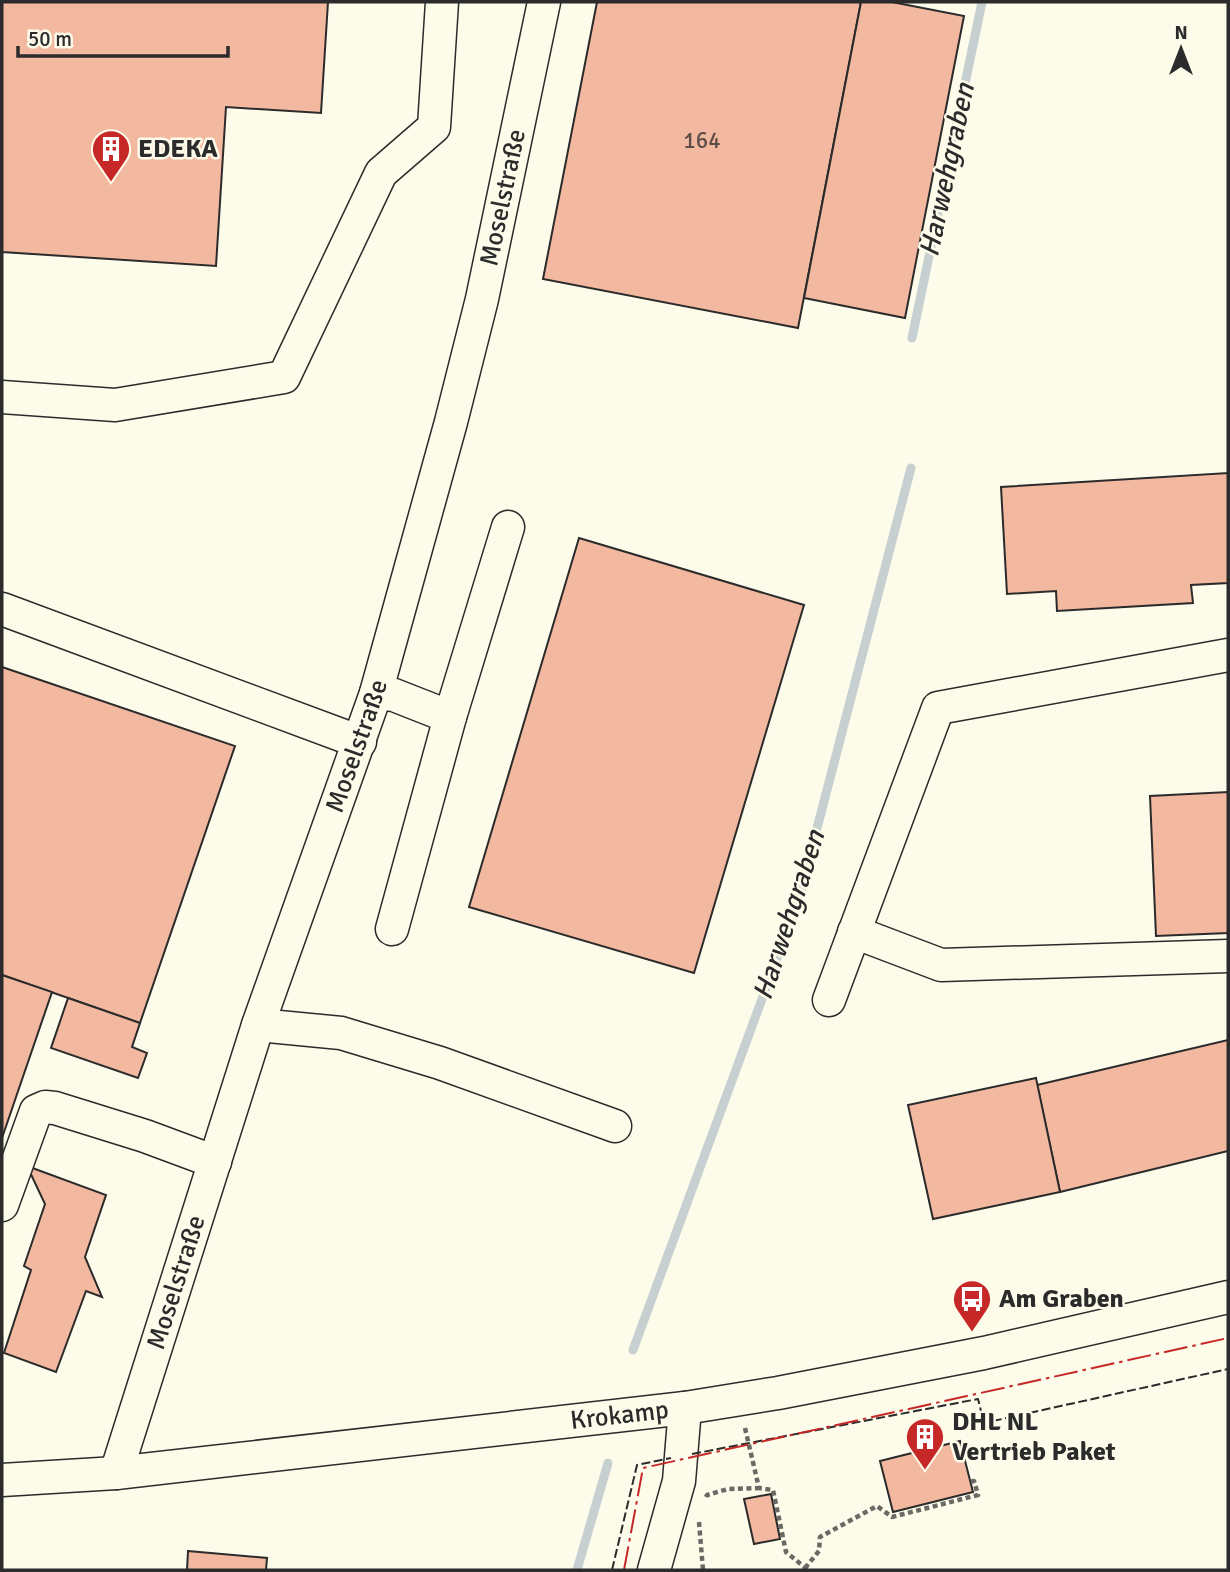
<svg xmlns="http://www.w3.org/2000/svg" width="1230" height="1572" font-family="Signika,sans-serif">
	<style>
		.lines { fill: none; stroke-linecap: round; stroke-linejoin: round }
		.stream { stroke: #c7d0d0; stroke-width: 9 }
		.building { fill: #f2b8a0; stroke: #2b2b2b; stroke-width: 2 }
		.minor-casing { stroke: #2b2b2b; stroke-width: 35 }
		.path { stroke: #6a6964; stroke-width: 4.5; stroke-dasharray: 5 3.5; stroke-linecap: butt }
		.minor { stroke: #fdfbea; stroke-width: 32 }
		.fence { stroke: #2b2b2b; stroke-width: 2; stroke-dasharray: 9 3.5; stroke-linecap: butt }
		.power { stroke: #c62828; stroke-width: 2; stroke-dasharray: 24 5 3.5 5; stroke-linecap: butt }
		.labels { text-anchor: middle; dominant-baseline: central; stroke-width: 5; stroke-linejoin: round; paint-order: stroke }
		.number-label { font-size: 23px; fill: #5d4e48 }
		.poi-label { font-size: 26px; font-weight: bold; fill: #2b2b2b; stroke: #fdfbea; text-anchor: start }
		.street-label { font-size: 26px; fill: #2b2b2b; stroke: #fdfbea }
		.water-label { font-size: 28px; font-style: italic; fill: #2b2b2b; stroke: #fdfbea }
	</style>
	<rect width="100%" height="100%" fill="#fdfbea"/>
	<g class="lines">
		<g class="stream">
			<path d="M912,338L982,2"/>
			<path d="M633,1350L798,901L911,468"/>
			<path d="M577,1570L608,1463"/>
		</g>
	</g>
	<g class="building">
		<path d="M2,2H328L321,113L226,107L216,266L2,252Z"/>
		<path d="M597,2H861L798,328L543,279Z"/>
		<path d="M861,2H892L964,16L905,318L804,298Z"/>
		<path d="M1228,473V583L1191,585L1193,603L1057,611L1056,591L1007,594L1001,487Z"/>
		<path d="M579,538L804,605L694,973L469,907Z"/>
		<path d="M2,667L235,746L140,1023L2,975Z"/>
		<path d="M1228,792V933L1156,936L1150,796Z"/>
		<path d="M2,975L52,992L2,1138Z"/>
		<path d="M68,998L140,1023L132,1047L147,1053L138,1078L51,1048Z"/>
		<path d="M1228,1040V1151L1060,1192L1037,1085Z"/>
		<path d="M1036,1078L1060,1192L933,1219L908,1105Z"/>
		<path d="M27,1166L106,1195L85,1257L102,1297L86,1291L56,1372L4,1353L31,1270L24,1266L45,1204Z"/>
		<path d="M960,1441L973,1492L893,1512L880,1461Z"/>
		<path d="M771,1494L780,1539L754,1544L744,1499Z"/>
		<path d="M188,1551L267,1558L266,1570H187Z"/>
	</g>
	<g class="lines">
		<g class="minor-casing">
			<g id="minor">
				<path d="M2,397L115,405L284,377L381,173L434,127L442,2"/>
				<path d="M2,609L360,742"/>
				<path d="M376,693L394,695L450,717L392,929"/>
				<path d="M450,717L508,527"/>
				<path d="M854,932L941,965L1228,956"/>
				<path d="M829,1000L938,708L1228,655"/>
				<path d="M258,1025L341,1033L440,1063L615,1126"/>
				<path d="M2,1205L36,1111L45,1107L55,1108L145,1136L215,1162"/>
				<path id="s1" d="M116,1473L258,1025L376,693L451,422L482,299L544,2"/>
				<path id="s2" d="M2,1480L116,1473L685,1408L778,1393L984,1353L1228,1297"/>
				<path d="M654,1570L679,1481L685,1408"/>
			</g>
		</g>
		<g class="path">
			<path d="M745,1428L759,1488L773,1490L786,1552L808,1570"/>
			<path d="M706,1497L707,1495L728,1489L759,1488"/>
			<path d="M699,1522L703,1570"/>
			<path d="M805,1568L819,1551L820,1537L877,1506L892,1517L978,1495L974,1481L970,1482"/>
		</g>
		<use href="#minor" class="minor"/>
		<g class="fence">
			<path d="M692,1454L978,1399L984,1423L1228,1369"/>
			<path d="M612,1570L637,1465L671,1458"/>
		</g>
		<path class="power" d="M624,1570L643,1468L1228,1338"/>
	</g>
	<defs>
		<g id="building-pin" transform="scale(2.0125)"><path d="M0 17L-7.5 6A9.5 9.5 0 1 1 7.5 6Z" fill="#c62828" stroke="#fdfbea"/><path d="M-4-6H4V6H1V3H-1V6H-4ZM-2.5-4.3h1.7v1.8h-1.7ZM.8-4.3h1.7v1.8H.8ZM-2.5-1h1.7V.8h-1.7ZM.8-1h1.7V.8H.8Z" fill="#fff"/></g>
		<g id="bus-pin" transform="scale(2.0125)"><path d="M0 17L-7.5 6A9.5 9.5 0 1 1 7.5 6Z" fill="#c62828" stroke="#fdfbea"/><path d="M-5-6H5V4H4V6H2V4H-2V6H-4V4H-5ZM-3.5-4V0h7V-4ZM-3.5 1.2v1.5H-2V1.2ZM2 1.2v1.5H3.5V1.2Z" fill="#fff"/></g>
	</defs>
	<g fill-rule="evenodd">
		<use href="#building-pin" x="111" y="149"/>
		<use href="#bus-pin" x="972" y="1299"/>
		<use href="#building-pin" x="925" y="1437"/>
	</g>
	<g class="labels">
		<g class="number-label">
			<text x="702" y="140">164</text>
		</g>
		<g class="poi-label">
			<text x="138" y="149">EDEKA</text>
			<text x="999" y="1299">Am Graben</text>
			<text x="952" y="1422">DHL NL<tspan x="952" dy="30">Vertrieb Paket</tspan></text>
		</g>
		<g class="street-label">
			<text stroke="none"><textPath href="#s1" startOffset="1334">Moselstraße</textPath></text>
			<text stroke="none"><textPath href="#s1" startOffset="766">Moselstraße</textPath></text>
			<text stroke="none"><textPath href="#s1" startOffset="200">Moselstraße</textPath></text>
			<text stroke="none"><textPath href="#s2" startOffset="621">Krokamp</textPath></text>
		</g>
		<g class="water-label">
			<text transform="translate(947 170) rotate(-78)">Harwehgraben</text>
			<text transform="translate(789 915) rotate(-72)">Harwehgraben</text>
		</g>
	</g>
	<rect width="1230" height="1572" fill="none" stroke="#2b2b2b" stroke-width="7"/>
	<g transform="translate(1181 49)" stroke="#fdfbea" stroke-width="5" paint-order="stroke">
	<path d="M0-5L12 26L0 18L-12 26Z" fill="#2b2b2b"/>
	<text y="-10" font-size="19" font-weight="bold" text-anchor="middle" fill="#2b2b2b">N</text>
	</g>
	<path d="M18 46v10h210v-10" fill="none" stroke="#2b2b2b" stroke-width="3.5"/>
	<text x="28" y="46" font-size="21" fill="#2b2b2b" stroke="#fdfbea" stroke-width="5" paint-order="stroke">50 m</text>
</svg>
